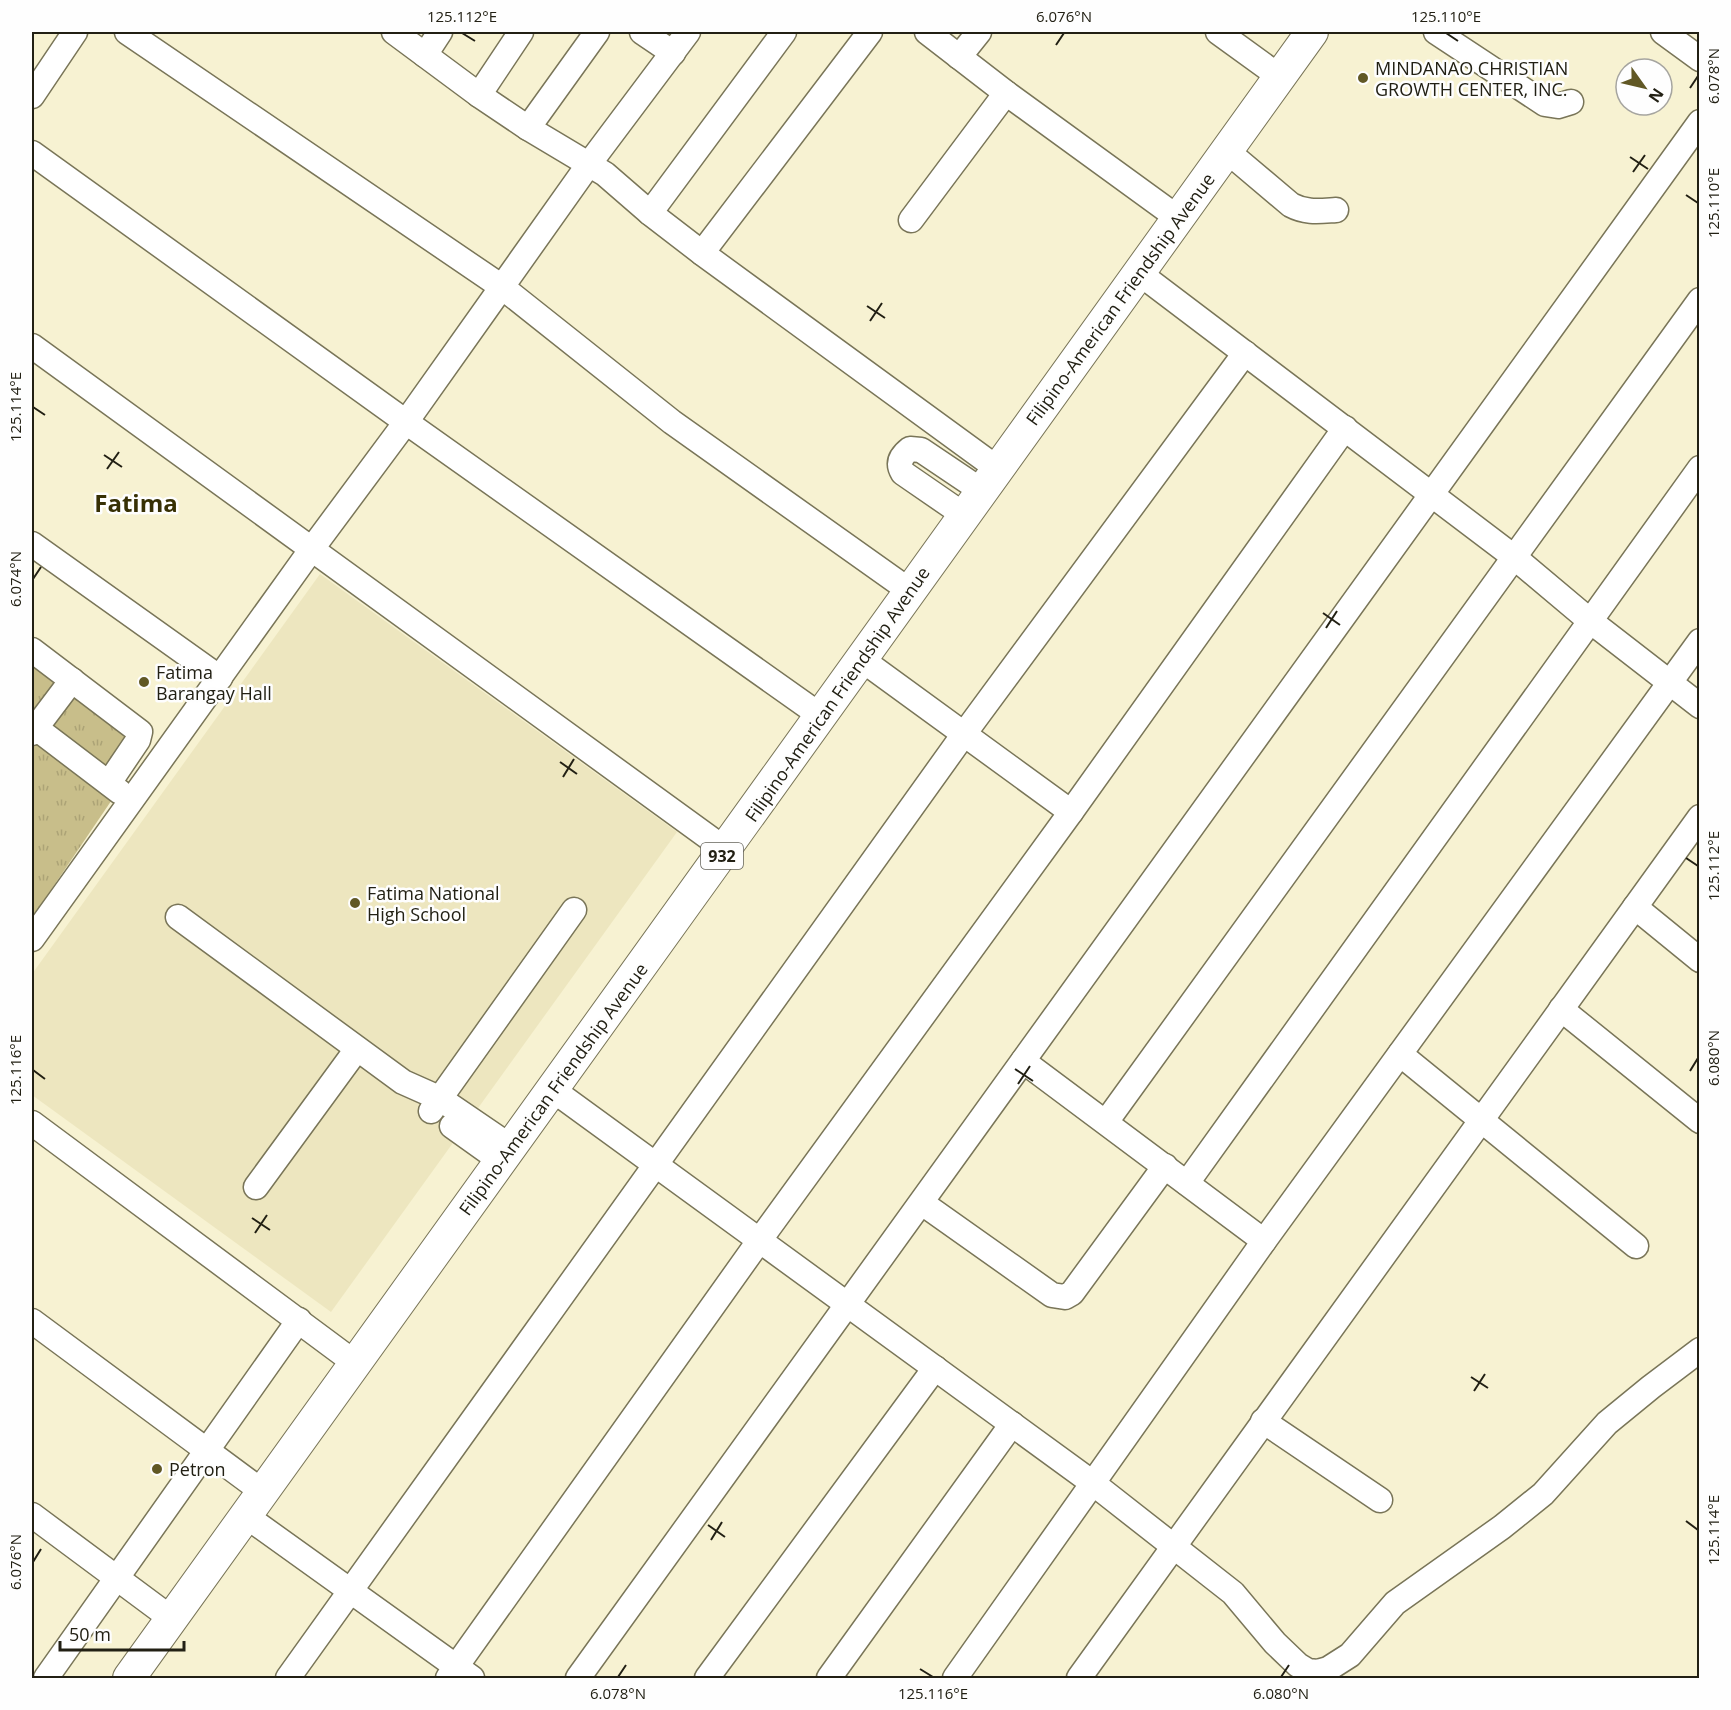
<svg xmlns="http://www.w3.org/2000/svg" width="1731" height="1710" font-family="'Open Sans',sans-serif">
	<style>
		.built { fill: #ede6bf }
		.grass { fill: url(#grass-tufts) }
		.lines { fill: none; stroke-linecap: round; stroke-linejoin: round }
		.minor-casing { stroke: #797558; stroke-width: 27 }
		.major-casing { stroke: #797558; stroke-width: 34 }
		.minor { stroke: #fff; stroke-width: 24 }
		.major { stroke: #fff; stroke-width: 32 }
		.ticks { fill: none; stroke: #222014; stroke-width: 2 }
		.poi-dot { fill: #615825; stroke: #fefefe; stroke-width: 2 }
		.labels { text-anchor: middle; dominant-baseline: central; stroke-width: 5; stroke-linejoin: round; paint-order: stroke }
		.shield { fill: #fefefe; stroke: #64635a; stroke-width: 1.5 }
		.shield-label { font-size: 16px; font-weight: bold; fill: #222014 }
		.poi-label { font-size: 18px; fill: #222014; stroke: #fefefe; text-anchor: start }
		.street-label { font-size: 18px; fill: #222014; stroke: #fefefe }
		.district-label { font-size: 24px; font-weight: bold; fill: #373004; stroke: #fefefe }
		.neatline { fill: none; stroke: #222014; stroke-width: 2 }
		.ticks-label { font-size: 15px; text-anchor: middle; fill: #222014 }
	</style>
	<defs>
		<pattern id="grass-tufts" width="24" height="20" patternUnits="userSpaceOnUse" patternTransform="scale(1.5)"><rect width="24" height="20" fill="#c8be8a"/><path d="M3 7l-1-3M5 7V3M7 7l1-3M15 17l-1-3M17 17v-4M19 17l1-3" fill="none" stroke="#aca376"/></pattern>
	</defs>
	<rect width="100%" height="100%" fill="#f7f2d2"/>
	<path class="built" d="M320,574L677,832L331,1312L32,1095V974Z"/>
	<path class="grass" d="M32,655L151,742L32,918Z"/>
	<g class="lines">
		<g class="minor-casing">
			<g id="minor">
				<path d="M127,32L502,287L672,422L910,591"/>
				<path d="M394,32L479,95L528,128L605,174L650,213L702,253L998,469"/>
				<path d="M642,32L673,53"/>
				<path d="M927,32L1006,93L1178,218"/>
				<path d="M1218,32L1280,77"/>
				<path d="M1436,32L1545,104L1558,106L1571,102"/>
				<path d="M1663,32L1700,59"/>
				<path d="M425,55L440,32"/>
				<path d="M959,57L979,32"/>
				<path d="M479,95L521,32"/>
				<path d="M32,96L75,32"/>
				<path d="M528,128L597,32"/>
				<path d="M1227,151L1291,205C1306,213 1319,211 1336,210"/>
				<path d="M32,153L406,422L821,716"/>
				<path d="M650,213L784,32"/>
				<path d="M911,220L1006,93"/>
				<path d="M702,253L870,32"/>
				<path d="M1139,273L1514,557L1589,620L1700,706"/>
				<path d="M32,346L726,850"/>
				<path d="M964,515L903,473C897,463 901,456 910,449L921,450L982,491"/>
				<path d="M32,544L220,678"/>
				<path d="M32,650L140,732L138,740L109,783"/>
				<path d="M861,659L1071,812"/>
				<path d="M32,725L120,792"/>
				<path d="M32,733L72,680"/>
				<path d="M1635,907L1700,960"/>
				<path d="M178,917L403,1082L439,1098L511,1147"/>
				<path d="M32,939L311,550L406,422L589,164L688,32"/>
				<path d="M1561,1009L1700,1121"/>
				<path d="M1400,1054L1636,1246"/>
				<path d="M1023,1061L1264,1241"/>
				<path d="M553,1090L1094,1484L1233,1593L1275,1643L1298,1665L1308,1671L1317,1672L1328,1669L1350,1655L1395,1603L1502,1527L1543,1494L1607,1423L1651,1387L1700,1350"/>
				<path d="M431,1111L574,910"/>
				<path d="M1106,1122L1700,300"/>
				<path d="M32,1123L355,1363"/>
				<path d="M452,1126L501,1161"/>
				<path d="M1187,1183L1700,468"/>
				<path d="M256,1187L357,1049"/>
				<path d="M922,1203L1052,1295L1065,1297L1072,1293L1165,1166"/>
				<path d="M32,1321L263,1492"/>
				<path d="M1263,1421L1380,1500"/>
				<path d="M32,1515L172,1619"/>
				<path d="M246,1516L472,1678"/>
				<path d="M46,1678L299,1320"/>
				<path d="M288,1678L964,734L1245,353"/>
				<path d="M448,1678L759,1241L1071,812L1345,428"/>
				<path d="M578,1678L1700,122"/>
				<path d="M707,1678L935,1368"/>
				<path d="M829,1678L1012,1424"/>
				<path d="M955,1678L1264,1241L1700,641"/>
				<path d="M1079,1678L1700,817"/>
			</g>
		</g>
		<g class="major-casing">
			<path id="major" d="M129,1678C524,1130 918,581 1312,32"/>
		</g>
		<use href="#minor" class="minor"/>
		<use href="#major" class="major"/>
	</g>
	<path class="ticks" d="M462,33L475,41M1446,33L1458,41M1056,45L1064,33M1690,88L1698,76M1630,157L1648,169M1633,172L1645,155M1686,195L1698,203M867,306L885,318M870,321L882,303M33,407L45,415M104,455L122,467M107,469L119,452M33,579L41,567M1323,613L1340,625M1326,628L1337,611M560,762L577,774M563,777L574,759M1686,858L1698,866M1015,1069L1033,1081M33,1070L45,1079M1690,1071L1698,1058M1018,1084L1030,1066M252,1218L270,1230M255,1233L267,1215M1471,1377L1488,1388M1474,1391L1485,1374M1686,1521L1698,1530M708,1525L725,1537M711,1540L722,1522M33,1562L41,1549M920,1669L933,1677M618,1677L626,1665M1281,1677L1289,1665"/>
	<g class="poi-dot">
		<circle cx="1363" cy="78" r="6"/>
		<circle cx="144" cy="682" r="6"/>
		<circle cx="355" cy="903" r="6"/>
		<circle cx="157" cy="1469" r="6"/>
	</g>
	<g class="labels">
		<rect class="shield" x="701" y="843" width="42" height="26" rx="4.5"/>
		<g class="shield-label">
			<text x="722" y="856">932</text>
		</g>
		<g class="poi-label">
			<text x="1375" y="68">MINDANAO CHRISTIAN<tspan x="1375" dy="21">GROWTH CENTER, INC.</tspan></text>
			<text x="156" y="672">Fatima<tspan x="156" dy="21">Barangay Hall</tspan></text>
			<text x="367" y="893">Fatima National<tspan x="367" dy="21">High School</tspan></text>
			<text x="169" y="1469">Petron</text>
		</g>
		<g class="street-label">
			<text transform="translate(1120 299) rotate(-54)">Filipino-American Friendship Avenue</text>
			<text transform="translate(837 694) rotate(-55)">Filipino-American Friendship Avenue</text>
			<text transform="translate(553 1089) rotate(-54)">Filipino-American Friendship Avenue</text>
		</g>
		<g class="district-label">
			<text x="136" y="502">Fatima</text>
		</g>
	</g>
	<rect width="1731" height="1710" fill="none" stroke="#fefefe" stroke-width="66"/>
	<g transform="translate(1644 87) rotate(124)"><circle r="28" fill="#fefefe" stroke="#a6a5a0" stroke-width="1.5"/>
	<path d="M0-4.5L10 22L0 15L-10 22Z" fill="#615825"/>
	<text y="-9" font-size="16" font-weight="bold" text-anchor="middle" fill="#222014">N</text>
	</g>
	<path d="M60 1641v9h124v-9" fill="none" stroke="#222014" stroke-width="3"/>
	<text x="69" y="1641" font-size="18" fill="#222014" stroke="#fefefe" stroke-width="4.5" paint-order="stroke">50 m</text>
	<rect x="33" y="33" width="1665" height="1644" class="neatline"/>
	<g class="ticks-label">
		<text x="462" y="22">125.112°E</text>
		<text x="1064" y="22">6.076°N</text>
		<text x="1446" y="22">125.110°E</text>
		<text transform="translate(1714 76) rotate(-90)" y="5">6.078°N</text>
		<text transform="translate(1714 203) rotate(-90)" y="5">125.110°E</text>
		<text transform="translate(16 407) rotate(-90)" y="5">125.114°E</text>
		<text transform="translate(16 579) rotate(-90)" y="5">6.074°N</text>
		<text transform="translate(1714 866) rotate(-90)" y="5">125.112°E</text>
		<text transform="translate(1714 1058) rotate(-90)" y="5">6.080°N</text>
		<text transform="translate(16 1070) rotate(-90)" y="5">125.116°E</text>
		<text transform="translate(1714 1530) rotate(-90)" y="5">125.114°E</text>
		<text transform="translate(16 1562) rotate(-90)" y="5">6.076°N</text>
		<text x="618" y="1699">6.078°N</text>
		<text x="933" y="1699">125.116°E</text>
		<text x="1281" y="1699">6.080°N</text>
	</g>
</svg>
